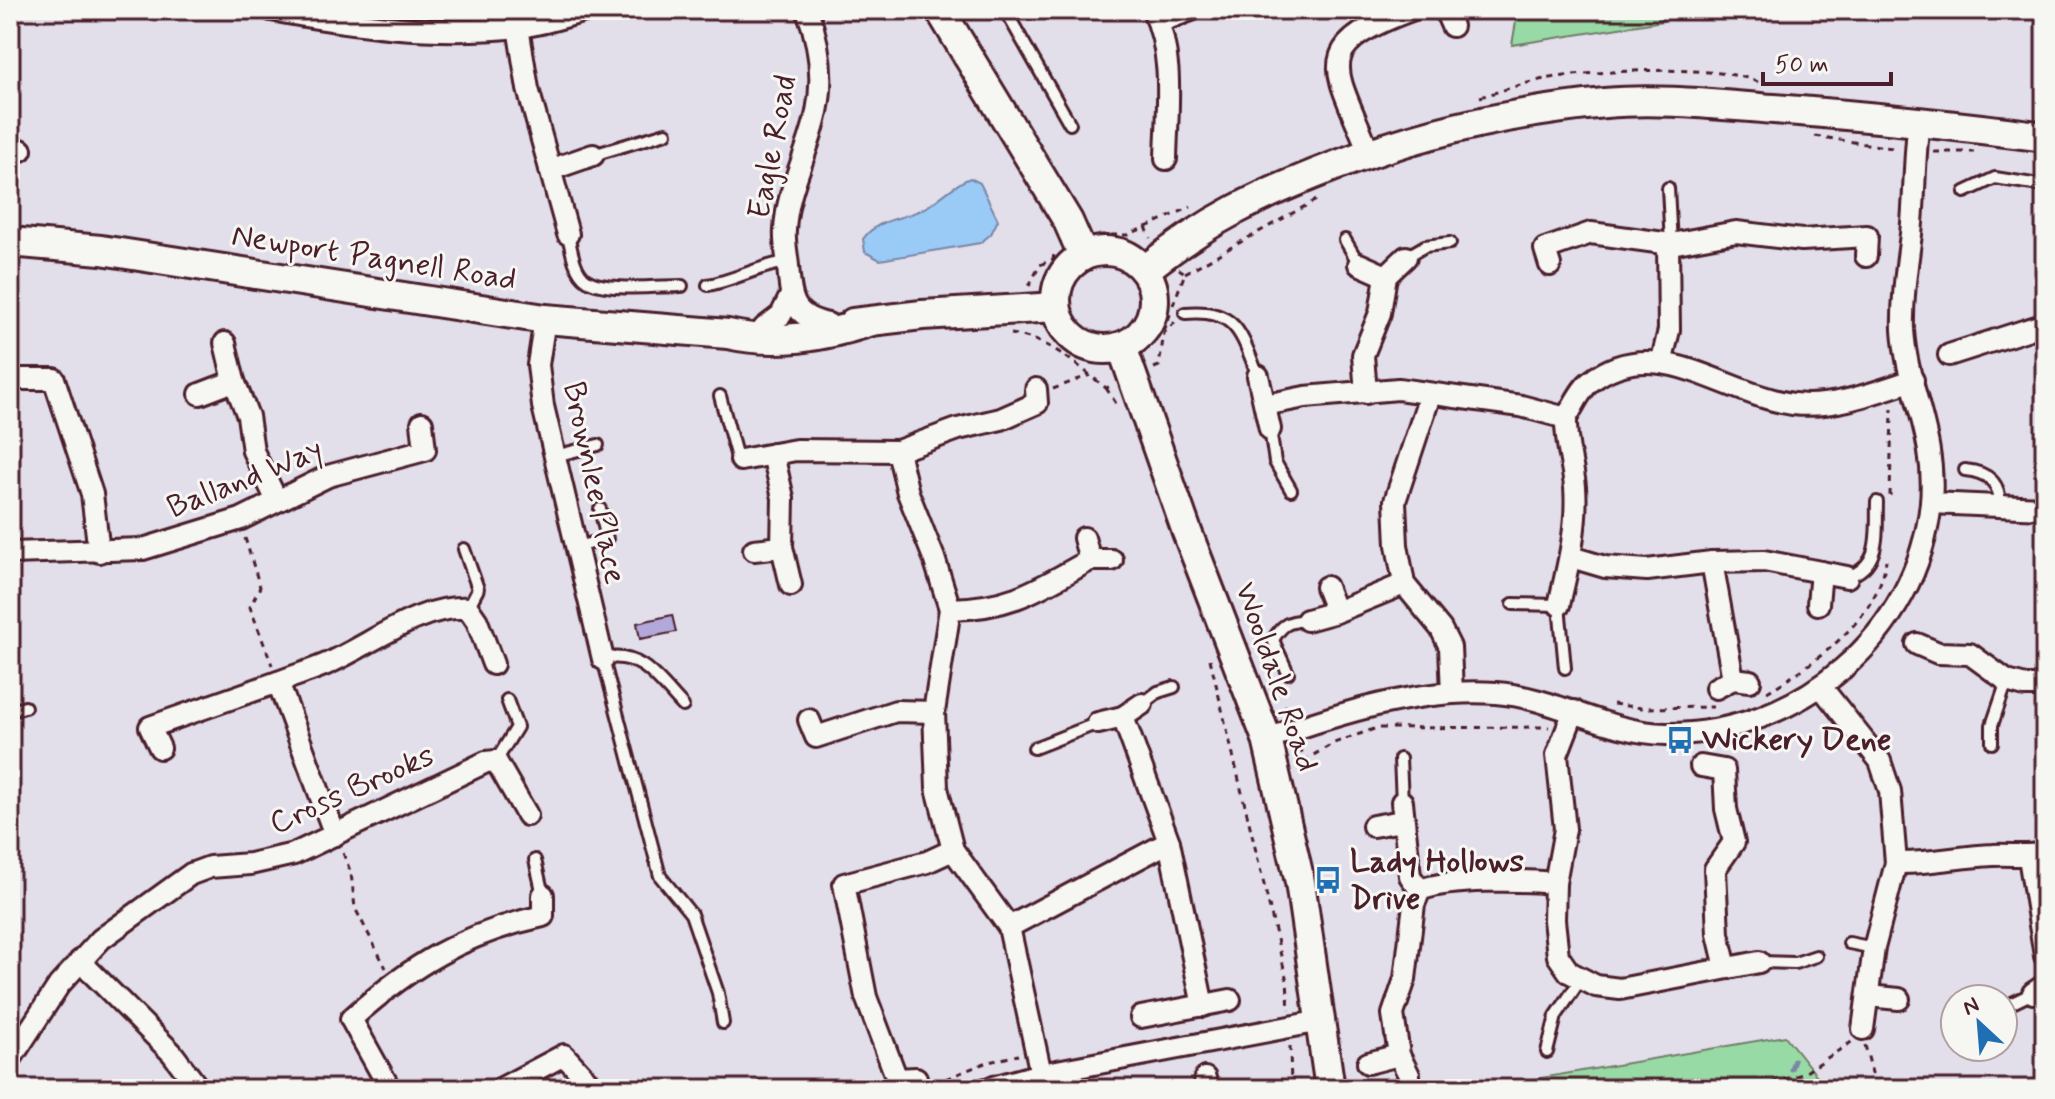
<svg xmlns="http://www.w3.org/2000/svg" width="2055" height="1099" font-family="Mynerve,sans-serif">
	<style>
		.green { fill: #98daa5; stroke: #717c68; stroke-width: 2 }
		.water { fill: #9acbf7; stroke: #7a86a5; stroke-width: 2 }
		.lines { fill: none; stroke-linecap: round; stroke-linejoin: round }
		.stream { stroke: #7a86a5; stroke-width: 5 }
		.building { fill: #b2a9da; stroke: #4a1f2b; stroke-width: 2 }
		.lane-casing { stroke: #4a1f2b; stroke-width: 16 }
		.street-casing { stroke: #4a1f2b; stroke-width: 26 }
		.secondary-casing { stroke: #4a1f2b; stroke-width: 34 }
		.path { stroke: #4a1f2b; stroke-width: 3; stroke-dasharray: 6 6; stroke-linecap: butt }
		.lane { stroke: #f6f6f2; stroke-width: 10 }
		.street { stroke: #f6f6f2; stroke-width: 20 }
		.secondary { stroke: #f6f6f2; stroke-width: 28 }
		.labels { text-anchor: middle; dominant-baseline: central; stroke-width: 6; stroke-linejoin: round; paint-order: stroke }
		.street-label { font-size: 32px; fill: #4a1f2b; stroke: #f6f6f2 }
		.poi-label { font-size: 32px; font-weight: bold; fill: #4a1f2b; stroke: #f6f6f2; text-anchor: start }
	</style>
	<rect width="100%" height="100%" fill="#e2dfeb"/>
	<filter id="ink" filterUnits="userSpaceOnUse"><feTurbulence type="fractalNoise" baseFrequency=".0125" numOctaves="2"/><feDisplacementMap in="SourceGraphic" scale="16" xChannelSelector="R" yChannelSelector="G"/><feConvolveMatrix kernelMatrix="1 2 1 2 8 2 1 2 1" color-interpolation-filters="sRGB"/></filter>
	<g filter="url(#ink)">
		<g class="green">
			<path d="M1518,10H1656L1663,21L1512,45Z"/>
			<path d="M1785,1036L1824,1085L1821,1089H1477Z"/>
		</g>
		<path class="water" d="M970,178L980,183L998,220L991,234L980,243L880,260L865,252L863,239C878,218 901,220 923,209C940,200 952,185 970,178Z"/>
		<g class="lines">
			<g class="stream">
				<path d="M1791,1069L1794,1060"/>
				<path d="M1784,1089L1785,1088"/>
			</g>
		</g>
		<path class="building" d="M672,615L676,632L640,639L637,623Z"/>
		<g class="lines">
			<g class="lane-casing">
				<g id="lane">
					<path d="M1005,10L1070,124"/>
					<path d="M593,155L666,133"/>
					<path d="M1668,188L1671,244"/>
					<path d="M1965,192L1995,178L2045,186"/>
					<path d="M568,234C571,248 574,272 587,280C605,292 659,286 682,286"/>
					<path d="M1345,240L1359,264"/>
					<path d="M1406,257L1425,246L1450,243"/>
					<path d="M708,285C736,280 760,265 788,262"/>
					<path d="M1185,313C1237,308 1241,334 1258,376"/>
					<path d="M720,396L737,458L741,460"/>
					<path d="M1270,429L1275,462L1291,490"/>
					<path d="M555,456L598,445"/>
					<path d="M1965,470C1988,472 2001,483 2000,508"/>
					<path d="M577,547L607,539L600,509"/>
					<path d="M464,549L478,589L468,608"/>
					<path d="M1847,577C1882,566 1876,533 1877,502"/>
					<path d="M1513,604L1559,605L1565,668"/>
					<path d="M1288,673L1273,640C1282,624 1289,621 1307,620"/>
					<path d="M1142,704L1158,692L1174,687"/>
					<path d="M683,706C659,681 641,650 603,659L660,876L691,914L718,993L723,1023"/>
					<path d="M10,711L25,707"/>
					<path d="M1992,743V725L2007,681"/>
					<path d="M1034,748L1098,723"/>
					<path d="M1400,759L1402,802"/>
					<path d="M496,761L517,727L507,700"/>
					<path d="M535,860L543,895"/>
					<path d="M1849,943L1874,948"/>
					<path d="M1759,962L1795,963L1816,956"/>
					<path d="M2006,1006L2033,993"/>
					<path d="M1547,1052L1556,1016L1581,979"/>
					<path d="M762,1087L764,1089"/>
				</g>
			</g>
			<g class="street-casing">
				<g id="street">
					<path d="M271,10C351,25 435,36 517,27C541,25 566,16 589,10"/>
					<path d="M807,10C819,42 824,78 817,112C809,152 787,188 785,230C784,242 787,254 788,266C791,299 791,316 828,324"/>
					<path d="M1153,10C1175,56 1167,110 1166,159"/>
					<path d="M1445,10L1452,26"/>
					<path d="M1159,22L1191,10"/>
					<path d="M518,27L528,89L568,234"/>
					<path d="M10,148L21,150"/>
					<path d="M1369,152C1336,68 1308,48 1411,10"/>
					<path d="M550,170L593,155"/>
					<path d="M1359,264L1386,276L1406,257"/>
					<path d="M1550,265L1545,249L1591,233L1671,244L1736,232L1802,240L1867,236L1866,256"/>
					<path d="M545,319L538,365L543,406L603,659"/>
					<path d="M764,328L781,315L790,297"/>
					<path d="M225,343L234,381"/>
					<path d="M1949,355L2045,324"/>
					<path d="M1662,360L1669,330L1668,244"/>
					<path d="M1258,376L1270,429"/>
					<path d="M10,379H54L92,494L99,552"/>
					<path d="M1366,393L1363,355L1380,313L1386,276"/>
					<path d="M200,394L234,381L248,416L253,451L276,499"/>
					<path d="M1430,395L1395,501L1397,545L1404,584L1441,629L1450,647L1452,693"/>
					<path d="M1265,405L1305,397L1398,389L1521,406L1566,418C1573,407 1580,390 1590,382C1656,330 1724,395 1793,404C1833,409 1876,392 1913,380"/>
					<path d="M898,451L908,493L934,558L950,609L934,712L937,788L953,850L1009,927L1041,1074"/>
					<path d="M773,454L783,498L782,547L791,585"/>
					<path d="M741,460L796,450L898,451L958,429L1001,419L1037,403L1036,389"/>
					<path d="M1931,503L2045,508"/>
					<path d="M754,550L782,547"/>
					<path d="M10,553L143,549L241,519L328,476L425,450L422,423"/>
					<path d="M1571,557L1605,567L1647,570L1712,562L1764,561L1847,577"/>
					<path d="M1090,560H1112"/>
					<path d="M1712,562L1733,679"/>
					<path d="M1326,587L1336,612"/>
					<path d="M1818,604L1821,572"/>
					<path d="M1559,605C1568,566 1578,527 1575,487C1573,463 1565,443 1566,418"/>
					<path d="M950,609C1012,608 1038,589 1090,560L1084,538"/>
					<path d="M1307,620L1336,612L1404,584"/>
					<path d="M1917,644L1938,653L1970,654L2007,681L2025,686H2045"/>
					<path d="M1716,688L1733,679L1750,681"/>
					<path d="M1822,688L1880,761L1890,791L1896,863L1874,948L1863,1029"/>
					<path d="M1574,711L1557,755L1565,829L1555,883L1554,920L1558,956L1569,972L1596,986L1620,989L1759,962"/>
					<path d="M1123,717L1142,704"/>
					<path d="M809,720L816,737L896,711L934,712"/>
					<path d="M1098,723L1123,717L1169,842L1203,1006"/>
					<path d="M1267,739C1336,714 1422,687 1496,693C1554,697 1607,733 1666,734C1797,735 1918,636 1931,502C1937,436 1907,390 1903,330C1902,298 1907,266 1911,234C1915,196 1914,158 1919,120"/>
					<path d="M160,748L150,727L278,682"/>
					<path d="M1701,766L1724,770L1726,809L1734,842L1715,869L1718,934L1726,968"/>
					<path d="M1402,802L1410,876L1420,890"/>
					<path d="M1373,826L1402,821"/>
					<path d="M335,835L278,682C296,675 314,670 331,662C373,643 420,605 468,608L477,621L493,664"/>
					<path d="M2029,857L2045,956"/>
					<path d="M1896,863C1930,864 1961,856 1993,855C2011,854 2027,857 2045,853"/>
					<path d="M1009,927L1169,842"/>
					<path d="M80,961L172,1053L199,1089"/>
					<path d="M2033,993L2045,985"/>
					<path d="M1868,996L1899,999"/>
					<path d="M1141,1017L1230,1000"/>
					<path d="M10,1060L59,985L101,939L191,874L210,867L250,864L294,854L486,762L496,761L527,815"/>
					<path d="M1368,1063L1399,1055"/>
					<path d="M1409,1075L1399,1055L1393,1014L1405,979L1414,904L1420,890C1450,878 1521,880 1555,883"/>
					<path d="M916,1078L897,1079L866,997L844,884L927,862L953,850"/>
					<path d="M1205,1078L1206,1089"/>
					<path d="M390,1089L351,1019C410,966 464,933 543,916V895"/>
					<path d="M500,1089L564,1055L595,1089"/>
					<path d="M986,1089L1041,1074L1321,1021"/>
				</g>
			</g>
			<g class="secondary-casing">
				<g id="secondary">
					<path d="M940,10L1068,221L1083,255"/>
					<path d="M10,242L101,250L545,319L728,334C777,345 822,337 869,322"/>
					<circle cx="1105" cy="300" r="49"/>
					<path d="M1145,270C1208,219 1260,195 1335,166C1422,132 1512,112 1605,103C1661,98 1718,105 1774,109C1865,116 1955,125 2045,137"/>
					<path d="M853,323L922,315L1056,307"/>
					<path d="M1122,347L1187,532L1267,739L1300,882L1330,1089"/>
				</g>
			</g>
			<g class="path">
				<path d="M1480,97C1502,91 1523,83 1545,79C1587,71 1731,62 1763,85"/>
				<path d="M1815,136L1898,149"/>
				<path d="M1934,152H1974"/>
				<path d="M1146,227L1191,207"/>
				<path d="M1099,235H1127L1146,227L1151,238"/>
				<path d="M1185,273L1318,199"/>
				<path d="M1029,286L1040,265L1053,259L1055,250"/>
				<path d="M1173,305L1185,273L1179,269"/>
				<path d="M1164,331L1171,312"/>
				<path d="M1011,334C1051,340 1076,364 1106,388L1114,385"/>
				<path d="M1154,368L1159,366L1164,333L1176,321"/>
				<path d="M1106,388L1117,405"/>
				<path d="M1053,389L1090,375"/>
				<path d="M1890,496L1892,408"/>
				<path d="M245,538L260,587L250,607L272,665"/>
				<path d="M1210,659L1287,981L1289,1010"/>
				<path d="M1767,692C1814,664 1879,619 1886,560"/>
				<path d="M1613,704L1642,708L1713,707"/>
				<path d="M1285,705L1287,714"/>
				<path d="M1300,747L1305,760L1334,743L1377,728L1549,727"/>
				<path d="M343,853L351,873L355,908L386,968"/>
				<path d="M1865,1045L1876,1089"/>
				<path d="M1290,1046L1291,1089"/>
				<path d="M935,1083L985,1063L1018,1055"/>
				<path d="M1749,1089L1803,1074L1853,1041"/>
			</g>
			<use href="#lane" class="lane"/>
			<use href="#street" class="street"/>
			<use href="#secondary" class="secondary"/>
		</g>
	</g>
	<defs>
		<g id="bus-bare" transform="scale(2.16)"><path d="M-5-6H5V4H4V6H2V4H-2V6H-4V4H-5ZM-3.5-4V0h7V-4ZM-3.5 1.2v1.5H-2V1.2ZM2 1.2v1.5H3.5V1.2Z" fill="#1f6fb2" stroke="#f6f6f2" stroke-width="2.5" paint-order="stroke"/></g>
	</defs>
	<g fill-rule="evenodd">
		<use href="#bus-bare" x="1680" y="740"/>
		<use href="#bus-bare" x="1328" y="880"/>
	</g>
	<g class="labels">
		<g class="street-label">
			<text transform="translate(773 147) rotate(-79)">Eagle Road</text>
			<text transform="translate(374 258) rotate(9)">Newport Pagnell Road</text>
			<text transform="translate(245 479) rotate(-22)">Balland Way</text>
			<text transform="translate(594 483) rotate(78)">Brownlee Place</text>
			<text transform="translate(1276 677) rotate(71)">Wooldale Road</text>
			<text transform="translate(352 790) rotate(-24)">Cross Brooks</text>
		</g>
		<g class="poi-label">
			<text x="1702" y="740">Wickery Dene</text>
			<text x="1350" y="862">Lady Hollows<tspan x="1350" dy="37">Drive</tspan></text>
		</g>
	</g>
	<rect width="2055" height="1099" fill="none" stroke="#f6f6f2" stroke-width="40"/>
	<rect x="20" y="20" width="2015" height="1059" fill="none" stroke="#4a1f2b" stroke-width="3" filter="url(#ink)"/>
	<g transform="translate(1979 1023) rotate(334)"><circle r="38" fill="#f6f6f2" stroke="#b1a0a2" stroke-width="2"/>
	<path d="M0-6L14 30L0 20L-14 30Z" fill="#1f6fb2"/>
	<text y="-12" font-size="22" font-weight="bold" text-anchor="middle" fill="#4a1f2b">N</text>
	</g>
	<path d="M1763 72v12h128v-12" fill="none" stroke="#4a1f2b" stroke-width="4"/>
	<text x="1775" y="72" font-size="24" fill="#4a1f2b" stroke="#f6f6f2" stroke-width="6" paint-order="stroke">50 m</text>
</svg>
